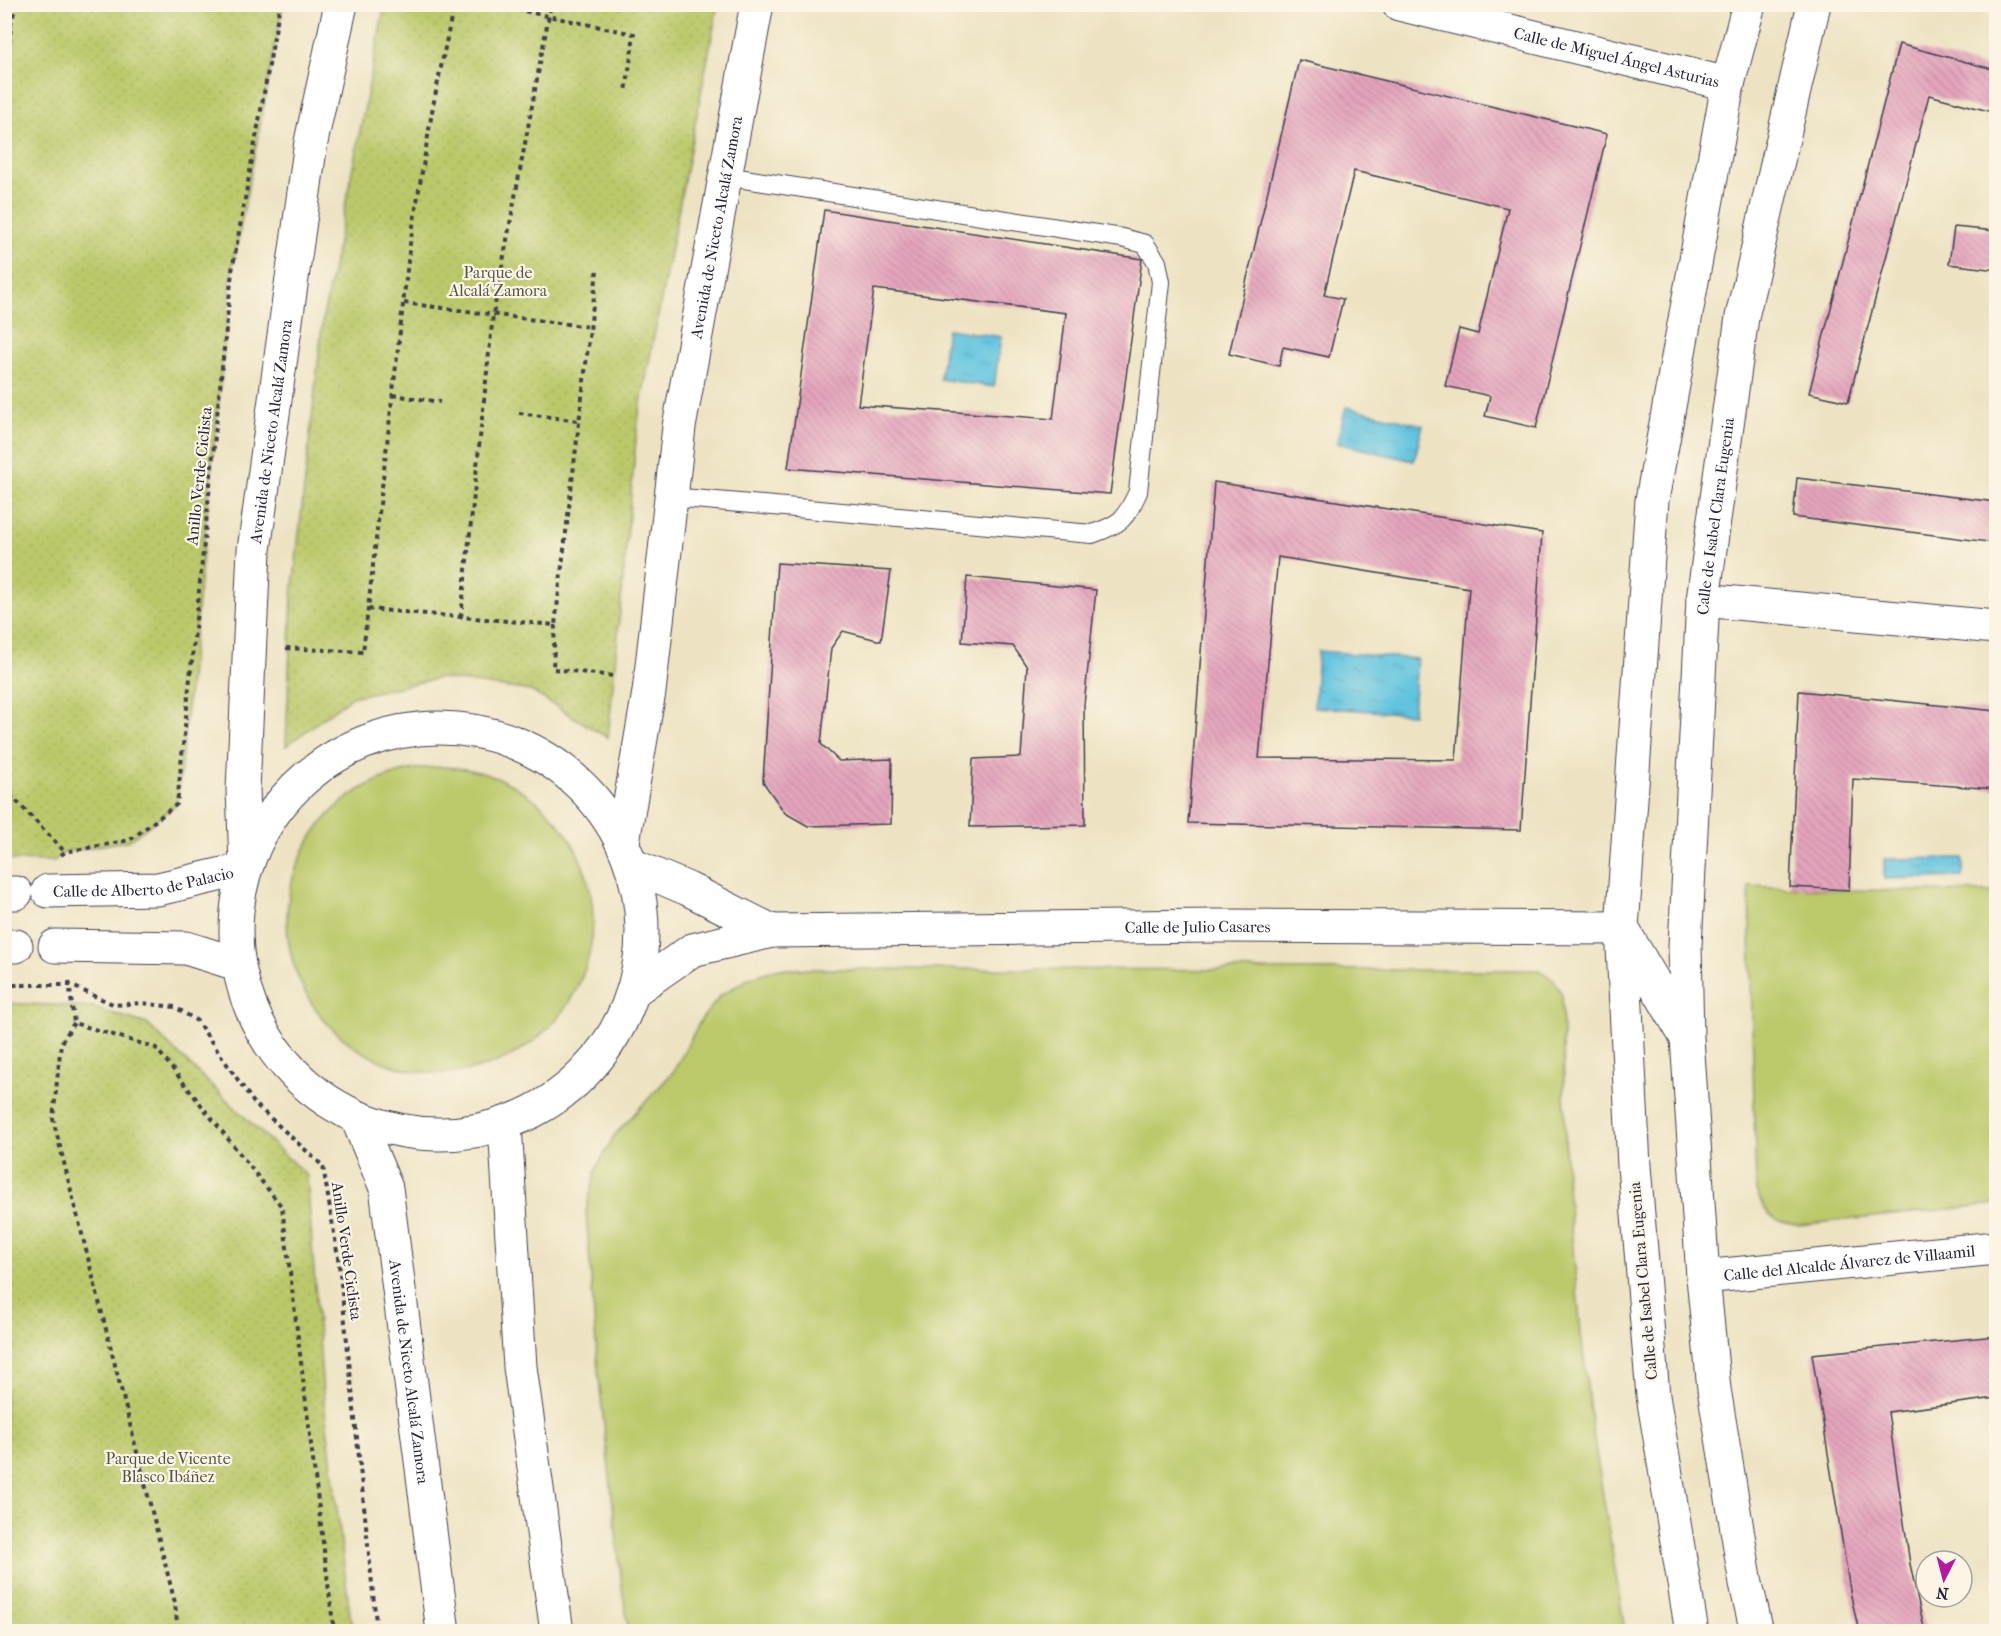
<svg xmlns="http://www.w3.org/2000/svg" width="2001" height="1636" font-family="'IM FELL French Canon',serif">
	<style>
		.green { fill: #bcc96b; stroke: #6f7653; stroke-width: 1.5 }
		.park { fill: url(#park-dots); stroke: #6f7653; stroke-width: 1.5 }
		.water { fill: url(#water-ripples); stroke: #42738d; stroke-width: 1.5 }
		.building { fill: url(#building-back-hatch); fill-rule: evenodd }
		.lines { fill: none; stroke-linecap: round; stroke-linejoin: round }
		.service-casing { stroke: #403f4f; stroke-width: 20 }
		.minor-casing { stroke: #403f4f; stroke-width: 35 }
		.tertiary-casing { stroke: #403f4f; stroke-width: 35 }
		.path { stroke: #403f4f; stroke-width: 4; stroke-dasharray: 4.5 4.5; stroke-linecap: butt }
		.service { stroke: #fff; stroke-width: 18 }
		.minor { stroke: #fff; stroke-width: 33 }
		.tertiary { stroke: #fff; stroke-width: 33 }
		.labels { text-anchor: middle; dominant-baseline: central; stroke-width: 4.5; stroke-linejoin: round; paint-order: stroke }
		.street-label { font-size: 16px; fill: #22223b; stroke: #fcf5e5 }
		.park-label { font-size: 16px; fill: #505449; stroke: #fcf5e5 }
	</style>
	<defs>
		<pattern id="park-dots" width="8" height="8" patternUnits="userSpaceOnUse" patternTransform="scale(1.5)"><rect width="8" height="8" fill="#bcc96b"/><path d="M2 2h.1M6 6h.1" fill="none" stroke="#a1ac5e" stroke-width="1.8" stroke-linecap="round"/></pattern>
		<pattern id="water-ripples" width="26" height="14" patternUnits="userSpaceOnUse" patternTransform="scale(1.5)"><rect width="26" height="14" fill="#61c4df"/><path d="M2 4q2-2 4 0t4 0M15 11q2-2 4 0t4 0" fill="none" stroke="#54a8c0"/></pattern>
		<pattern id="building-back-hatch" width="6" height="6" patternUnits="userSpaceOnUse" patternTransform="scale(1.5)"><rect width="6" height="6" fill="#e4a4bc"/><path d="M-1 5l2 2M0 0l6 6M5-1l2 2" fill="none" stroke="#c38da2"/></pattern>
	</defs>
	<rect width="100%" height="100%" fill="#fcf5e5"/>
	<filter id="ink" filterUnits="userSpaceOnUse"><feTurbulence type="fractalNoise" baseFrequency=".0167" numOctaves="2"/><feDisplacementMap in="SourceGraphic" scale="12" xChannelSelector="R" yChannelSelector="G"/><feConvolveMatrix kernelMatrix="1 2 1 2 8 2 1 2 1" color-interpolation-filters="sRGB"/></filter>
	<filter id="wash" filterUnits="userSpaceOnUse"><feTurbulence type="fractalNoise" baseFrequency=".008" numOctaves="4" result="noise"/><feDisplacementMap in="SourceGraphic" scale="24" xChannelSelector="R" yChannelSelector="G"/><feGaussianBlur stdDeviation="1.35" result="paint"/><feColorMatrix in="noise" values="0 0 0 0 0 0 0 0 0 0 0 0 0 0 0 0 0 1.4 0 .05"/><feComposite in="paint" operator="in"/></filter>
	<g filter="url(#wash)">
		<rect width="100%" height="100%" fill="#ede3c3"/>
		<g class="green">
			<circle cx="440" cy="920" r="153"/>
			<path d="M1749,886L1849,890L1996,892V1204L1799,1225C1771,1220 1768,1218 1756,1191Z"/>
			<path d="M776,969L1539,970L1554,980L1562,995L1566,1175L1581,1333L1591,1421L1625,1631H629L623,1595L598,1370L586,1211L596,1169L614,1136L673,1072L701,1020L721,995L749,978Z"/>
		</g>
		<g class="park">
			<path d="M5,4L283,5L232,271L177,804L130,840L65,852L54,861L5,860Z"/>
			<path d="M385,4L718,5L638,419L608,738L531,691L440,678L351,697L286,746L292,597L323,318Z"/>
			<path d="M5,1003L92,1007L147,1024L307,1176L323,1393L352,1631H5Z"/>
		</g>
		<g class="water">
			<path d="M947,329L1001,337L994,387L940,379Z"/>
			<path d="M1346,407L1423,425L1414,461L1337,443Z"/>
			<path d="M1318,651L1417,659L1413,714L1314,707Z"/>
			<path d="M1963,858V877L1884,879V859Z"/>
		</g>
		<g id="blocks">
			<g class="building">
				<path d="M1899,44L1996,70V113L1929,95L1848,402L1809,393Z"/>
				<path d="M1299,60L1607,134L1536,428L1485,416L1490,396L1445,386L1459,329L1478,334L1508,208L1354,171L1324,295L1343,299L1329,357L1283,347L1279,366L1229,354Z"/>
				<path d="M824,210L1142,259L1110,494L788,468ZM874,289L1066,313L1053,419L858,405Z"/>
				<path d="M1954,227L1996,231V270L1949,264Z"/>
				<path d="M1797,478L1996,502V543L1793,517Z"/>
				<path d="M1214,482L1542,533L1521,830L1188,823ZM1278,557L1469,588L1456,760L1259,758Z"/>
				<path d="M777,563L891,571L881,641L843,631L831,648L821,744L839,761L892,759L891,824L808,826L785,813L763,782Z"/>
				<path d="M967,577L1096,590L1084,705L1085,825L970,827L973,759L1021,757L1027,667L1013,646L962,642Z"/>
				<path d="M1799,691L1996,711V789L1853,779L1849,890L1790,887Z"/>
				<path d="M1996,1336V1398L1888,1412L1910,1564L1925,1632H1859L1851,1596L1812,1354Z"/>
			</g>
		</g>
	</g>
	<g filter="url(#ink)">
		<use href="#blocks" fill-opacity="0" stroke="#403f4f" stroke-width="1.5"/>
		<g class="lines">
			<g class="service-casing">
				<path id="service" d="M671,497L1092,534C1122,524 1125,519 1138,492L1161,282L1157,262L1145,244L1122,238L725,176"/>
			</g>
			<g class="minor-casing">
				<g id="minor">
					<path id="s1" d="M1399,4L1728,84"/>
					<path d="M1703,600L1996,627"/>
					<path d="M634,866L688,889L772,931"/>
					<path d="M1623,930L1685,1035"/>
					<path id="s2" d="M636,989L692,950L772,931L1217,926L1622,928"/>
					<path id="s3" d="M1703,1277L1996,1248"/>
					<path d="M1692,1632L1653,1396L1634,1166L1622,928L1652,500L1728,84L1749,4"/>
					<path id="s4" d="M1757,1632L1746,1584L1714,1389L1703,1277L1687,1038L1685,946L1703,600L1742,317L1814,4"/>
				</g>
			</g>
			<g class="tertiary-casing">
				<g id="tertiary">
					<circle cx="439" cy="931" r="203"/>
					<path id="s5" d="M623,842L649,692L679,427L757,4"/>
					<path id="s6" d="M246,862L243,790L254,550L311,142L341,4"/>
					<path id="s7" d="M48,891L158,889L244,869"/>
					<path d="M4,893H16"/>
					<path d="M4,946H16"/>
					<path d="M55,946L186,948L237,964"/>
					<path id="s8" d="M357,1118L386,1188L443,1632"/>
					<path d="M505,1125L520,1367L557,1632"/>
				</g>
			</g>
			<g class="path">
				<path d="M490,4L634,34L626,92"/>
				<path d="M4,115L11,24L16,4"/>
				<path d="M404,303L590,327"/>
				<path d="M393,395L440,402"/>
				<path d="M519,413L579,421"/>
				<path d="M368,609L555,625L597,271"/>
				<path d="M461,617L493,315L551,4"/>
				<path d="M555,625L553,669L615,676"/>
				<path d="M286,648L363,652L410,244L433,106L454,4"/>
				<path d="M4,788L65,852"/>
				<path d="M61,855L65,852L130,840L177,804L232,271L280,4"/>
				<path d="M69,981L74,1023L156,1048L282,1207L334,1632"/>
				<path d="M4,985H70L115,1005L141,1003L175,1007L197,1021L254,1103L323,1166L339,1264L377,1632"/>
				<path d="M74,1023L61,1043L53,1119L175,1603L178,1632"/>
			</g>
			<use href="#service" class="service"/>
			<use href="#minor" class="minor"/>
			<use href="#tertiary" class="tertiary"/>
		</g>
	</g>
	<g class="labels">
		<g class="street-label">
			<text stroke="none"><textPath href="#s1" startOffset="224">Calle de Miguel Ángel Asturias</textPath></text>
			<text stroke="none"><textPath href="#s5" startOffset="622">Avenida de Niceto Alcalá Zamora</textPath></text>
			<text stroke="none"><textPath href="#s6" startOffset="432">Avenida de Niceto Alcalá Zamora</textPath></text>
			<text transform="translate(199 476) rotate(-84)">Anillo Verde Ciclista</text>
			<text stroke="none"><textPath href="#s4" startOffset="1122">Calle de Isabel Clara Eugenia</textPath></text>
			<text stroke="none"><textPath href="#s7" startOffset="96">Calle de Alberto de Palacio</textPath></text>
			<text stroke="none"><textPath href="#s2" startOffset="576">Calle de Julio Casares</textPath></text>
			<text transform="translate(347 1251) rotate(82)">Anillo Verde Ciclista</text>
			<text stroke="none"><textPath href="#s3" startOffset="147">Calle del Alcalde Álvarez de Villaamil</textPath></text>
			<text transform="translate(1643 1281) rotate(-95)">Calle de Isabel Clara Eugenia</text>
			<text stroke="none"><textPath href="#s8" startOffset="261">Avenida de Niceto Alcalá Zamora</textPath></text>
		</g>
		<g class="park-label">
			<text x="498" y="272">Parque de<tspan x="498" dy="18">Alcalá Zamora</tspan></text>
			<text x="168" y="1458">Parque de Vicente<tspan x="168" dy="18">Blasco Ibáñez</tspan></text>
		</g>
	</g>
	<rect width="2001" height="1636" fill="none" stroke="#fcf5e5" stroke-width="24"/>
	<g transform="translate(1944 1579) rotate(186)"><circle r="28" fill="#fcf5e5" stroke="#a5a1a1" stroke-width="1.5"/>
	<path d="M0-4.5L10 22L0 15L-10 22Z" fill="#b5179e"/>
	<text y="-9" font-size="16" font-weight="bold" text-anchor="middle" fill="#22223b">N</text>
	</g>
</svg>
